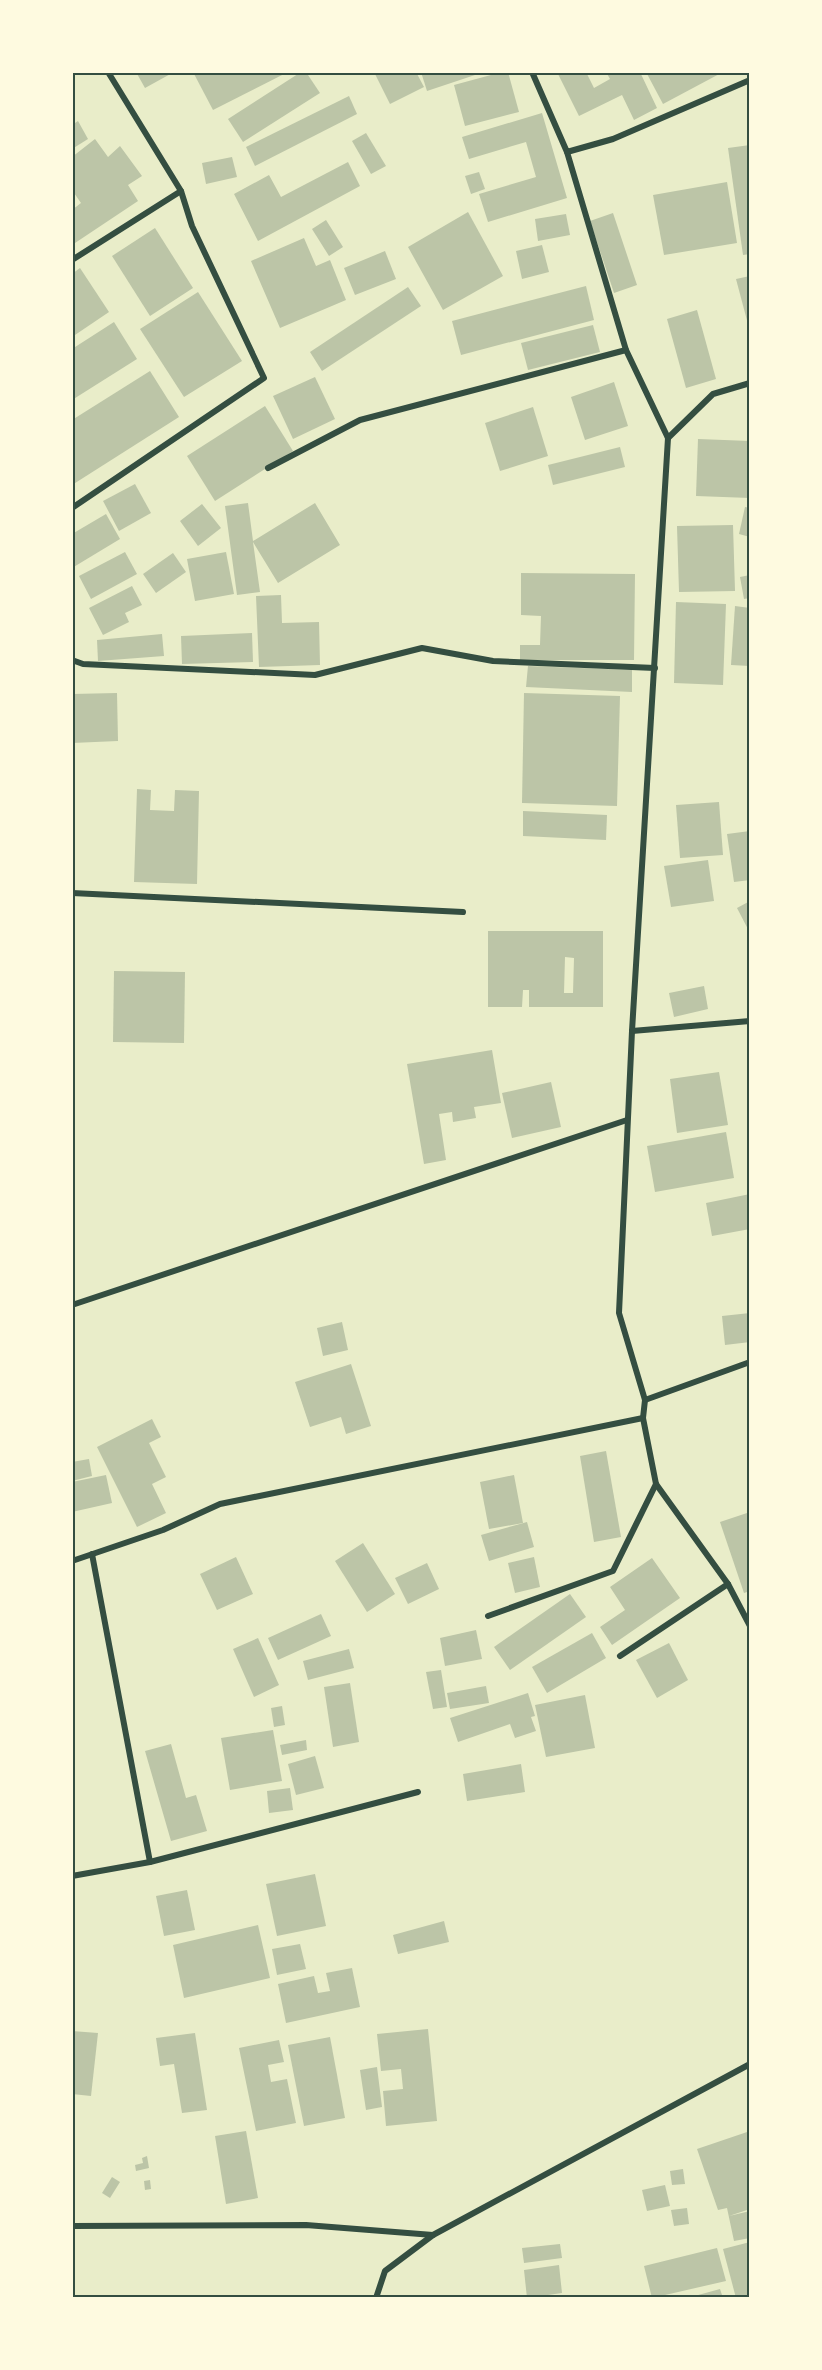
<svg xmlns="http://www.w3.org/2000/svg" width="822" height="2370" font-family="Inter,sans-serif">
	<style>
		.building { fill: #bcc5a7; fill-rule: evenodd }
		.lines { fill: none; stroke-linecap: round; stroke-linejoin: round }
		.minor { stroke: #344e41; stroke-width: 6 }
		.neatline { fill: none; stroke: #344e41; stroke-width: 2 }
	</style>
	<rect width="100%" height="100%" fill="#e9edc9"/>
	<g class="building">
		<path d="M136,72H174L145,88Z"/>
		<path d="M193,72H288L213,110Z"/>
		<path d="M301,72H306L320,93L243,142L228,119Z"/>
		<path d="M374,72H416L424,87L390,104Z"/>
		<path d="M421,72H484L427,91Z"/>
		<path d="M502,72H508L519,112L465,126L454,85Z"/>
		<path d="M557,72H586L594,88L610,79L606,72H640L657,108L634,120L622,95L579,116Z"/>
		<path d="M646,72H723L663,104Z"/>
		<path d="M349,96L357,114L255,166L246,147Z"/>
		<path d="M542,113L567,198L488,222L479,194L536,177L526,142L469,159L462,137Z"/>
		<path d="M78,121L88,139L72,149V125Z"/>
		<path d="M366,133L386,166L371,174L352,141Z"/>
		<path d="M95,139L108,157L120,146L142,176L128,185L138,201L72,245V210L81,203L72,190V157Z"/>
		<path d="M750,145V254L743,255L728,148Z"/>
		<path d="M232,157L237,177L206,184L202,163Z"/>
		<path d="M348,162L360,186L258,241L234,194L269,175L281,197Z"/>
		<path d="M479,172L485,189L471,194L465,176Z"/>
		<path d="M727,182L737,243L664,255L653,195Z"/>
		<path d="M468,212L503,276L443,310L408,247Z"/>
		<path d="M613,213L637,285L614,293L590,221Z"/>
		<path d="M566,214L570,235L538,241L535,219Z"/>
		<path d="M326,220L343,247L329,256L312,229Z"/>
		<path d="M155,228L193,288L150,316L112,256Z"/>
		<path d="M304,238L316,266L330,260L346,300L280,328L251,261Z"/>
		<path d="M542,245L549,272L522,279L516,251Z"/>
		<path d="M385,251L396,279L355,295L344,268Z"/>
		<path d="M80,268L109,312L72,337V274Z"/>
		<path d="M750,276V328H749L736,279Z"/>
		<path d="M586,286L594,320L461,355L452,321Z"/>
		<path d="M408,287L421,306L322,371L310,352Z"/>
		<path d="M198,292L242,361L184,397L140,329Z"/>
		<path d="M697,310L716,379L686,388L667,319Z"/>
		<path d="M114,322L137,359L72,400V349Z"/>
		<path d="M593,325L600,352L528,370L521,343Z"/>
		<path d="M150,371L179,417L72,485V420Z"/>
		<path d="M315,377L335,419L293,439L273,396Z"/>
		<path d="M614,382L628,426L585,440L571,397Z"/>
		<path d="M265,406L293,451L215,501L187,456Z"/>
		<path d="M533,407L548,456L500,471L485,423Z"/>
		<path d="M698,439L750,441V498L696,496Z"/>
		<path d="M620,447L625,467L553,485L548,465Z"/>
		<path d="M135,484L151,513L119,531L103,501Z"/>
		<path d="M248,503L253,541L315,503L340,545L278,583L253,542L260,592L237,595L225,506Z"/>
		<path d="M202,504L221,528L198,546L180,521Z"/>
		<path d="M745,507L750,508V537L739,534Z"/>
		<path d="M106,514L120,539L72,568V534Z"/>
		<path d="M733,525L735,591L679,592L677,526Z"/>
		<path d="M125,552L137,574L91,599L79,576Z"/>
		<path d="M226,552L234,594L195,601L187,559Z"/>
		<path d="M173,553L186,572L156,593L143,574Z"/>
		<path d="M521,573L635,574L634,660H520V645H540L541,616L521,615Z"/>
		<path d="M750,575V598L744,599L740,577Z"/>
		<path d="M132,586L142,605L125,613L129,622L103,635L89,608Z"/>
		<path d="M281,595L282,623L319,622L320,665L259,667L256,596Z"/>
		<path d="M676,602L726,604L723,685L674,683Z"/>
		<path d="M735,606L750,608V666L731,665Z"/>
		<path d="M252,633L253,662L182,664L181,636Z"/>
		<path d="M162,634L164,656L98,661L97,640Z"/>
		<path d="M528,666L632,670V692L526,687Z"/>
		<path d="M117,693L118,741L72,743V694Z"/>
		<path d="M524,693L620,696L617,806L522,803Z"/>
		<path d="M137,789L151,790L150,810L174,811L175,790L199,791L197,884L134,882Z"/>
		<path d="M719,802L723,855L680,858L676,805Z"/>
		<path d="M523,811L607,815L606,840L523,836Z"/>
		<path d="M750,831V880L734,882L727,834Z"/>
		<path d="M708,860L714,901L671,907L664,866Z"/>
		<path d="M750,901V933L737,908Z"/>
		<path d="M488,931H603V1007H529V990H523L522,1007H488ZM565,957L574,958L573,993H564Z"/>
		<path d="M114,971L185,972L184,1043L113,1042Z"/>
		<path d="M704,986L708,1009L674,1017L669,993Z"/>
		<path d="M492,1050L501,1103L474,1107L476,1118L453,1122L452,1112L439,1114L446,1160L424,1164L407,1064Z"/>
		<path d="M719,1072L728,1125L677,1133L670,1079Z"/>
		<path d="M551,1082L561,1127L512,1138L502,1093Z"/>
		<path d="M726,1132L734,1178L655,1192L647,1146Z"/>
		<path d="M750,1194V1229L712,1236L706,1203Z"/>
		<path d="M750,1313V1342L725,1345L722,1316Z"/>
		<path d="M342,1322L348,1350L323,1356L317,1328Z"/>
		<path d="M351,1364L371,1426L346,1434L341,1417L310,1427L295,1382Z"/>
		<path d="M152,1419L161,1437L149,1443L166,1477L152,1484L166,1513L137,1527L97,1447Z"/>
		<path d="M606,1451L621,1537L594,1542L580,1456Z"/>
		<path d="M89,1459L92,1476L72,1481V1462Z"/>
		<path d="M106,1475L112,1503L72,1512V1482Z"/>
		<path d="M514,1475L523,1523L489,1529L480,1482Z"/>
		<path d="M750,1512V1591L744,1593L720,1522Z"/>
		<path d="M527,1522L534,1547L489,1561L481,1535Z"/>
		<path d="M363,1543L395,1594L367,1612L335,1561Z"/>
		<path d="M236,1557L253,1594L217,1610L200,1574Z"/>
		<path d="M534,1557L540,1587L515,1593L508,1563Z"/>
		<path d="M652,1558L680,1598L612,1645L600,1627L625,1610L610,1587Z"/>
		<path d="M427,1563L439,1589L408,1604L395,1578Z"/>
		<path d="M570,1594L586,1617L510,1670L494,1647Z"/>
		<path d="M321,1614L331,1636L278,1660L268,1638Z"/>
		<path d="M476,1630L482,1659L445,1666L440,1638Z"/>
		<path d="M592,1633L606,1658L547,1693L532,1667Z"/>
		<path d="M258,1638L279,1685L254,1697L233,1649Z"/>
		<path d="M669,1643L688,1680L657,1698L636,1660Z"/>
		<path d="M349,1649L354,1668L308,1680L303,1661Z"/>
		<path d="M441,1670L447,1707L433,1709L426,1672Z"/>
		<path d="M350,1683L359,1742L333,1747L324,1687Z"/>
		<path d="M486,1686L489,1703L450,1709L447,1693Z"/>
		<path d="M528,1693L535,1716L531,1717L536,1731L515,1738L510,1724L458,1742L450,1718Z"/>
		<path d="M585,1695L595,1748L546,1757L535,1705Z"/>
		<path d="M282,1706L285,1725L274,1727L271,1708Z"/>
		<path d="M273,1730L282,1781L230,1790L221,1738Z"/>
		<path d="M306,1740L307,1750L282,1755L280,1745Z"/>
		<path d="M171,1744L186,1798L196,1795L207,1831L171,1841L145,1751Z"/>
		<path d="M315,1756L324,1788L296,1795L288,1764Z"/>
		<path d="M521,1764L525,1792L467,1801L463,1774Z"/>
		<path d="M290,1788L293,1810L269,1813L267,1791Z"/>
		<path d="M315,1874L326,1926L277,1936L266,1884Z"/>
		<path d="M187,1890L195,1930L164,1936L156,1896Z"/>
		<path d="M444,1921L449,1942L398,1954L393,1935Z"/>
		<path d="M258,1925L270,1978L184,1998L173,1945Z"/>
		<path d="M300,1944L306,1969L277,1975L272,1949Z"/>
		<path d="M352,1968L360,2007L286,2023L278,1984L314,1976L318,1993L330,1991L326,1973Z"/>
		<path d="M428,2029L437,2121L386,2126L383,2091L403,2089L401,2069L381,2071L377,2034Z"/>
		<path d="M72,2031L98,2033L91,2096L72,2094Z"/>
		<path d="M195,2033L207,2110L182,2113L174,2064L160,2066L156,2038Z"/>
		<path d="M330,2037L345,2118L304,2126L288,2045Z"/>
		<path d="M279,2040L284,2062L268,2065L271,2082L287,2079L296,2123L256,2131L239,2048Z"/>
		<path d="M377,2067L382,2107L366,2110L360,2070Z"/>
		<path d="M246,2131L258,2198L226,2204L215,2136Z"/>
		<path d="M750,2131V2209L729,2216L750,2211V2238L734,2241L727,2208L718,2210L697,2149Z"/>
		<path d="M147,2156L149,2168L136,2171L135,2165L143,2163L142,2158Z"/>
		<path d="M683,2169L685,2184L672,2185L670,2171Z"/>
		<path d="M112,2177L120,2182L110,2198L102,2193Z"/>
		<path d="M150,2180L151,2189L145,2190L144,2181Z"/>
		<path d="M665,2185L670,2206L647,2211L642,2190Z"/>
		<path d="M687,2208L689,2224L674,2226L671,2210Z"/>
		<path d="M750,2242V2298H736L723,2249Z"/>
		<path d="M560,2244L562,2258L524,2263L522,2248Z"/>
		<path d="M717,2248L726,2281L652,2298L644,2266Z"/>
		<path d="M559,2265L562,2293L527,2298L524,2270Z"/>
		<path d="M720,2289L723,2298H691V2297Z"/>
	</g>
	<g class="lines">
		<g class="minor">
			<path d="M532,72L567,152L613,139L750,80"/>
			<path d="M567,152L626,350L668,438L632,1031L619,1313L645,1400L643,1418L656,1484L728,1584L750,1626"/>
			<path d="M72,260L181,191"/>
			<path d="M668,438L713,394L750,383"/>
			<path d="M268,468L360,420L626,350"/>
			<path d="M72,508L264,378L192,226L181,191L108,72"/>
			<path d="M72,660L83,664L315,675L422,648L493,661L655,668"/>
			<path d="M72,893L463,912"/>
			<path d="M632,1031L750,1021"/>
			<path d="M72,1305L627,1120"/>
			<path d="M645,1400L750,1362"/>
			<path d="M92,1554L150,1862"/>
			<path d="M72,1561L163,1530L220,1504L643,1418"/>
			<path d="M488,1616L613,1571L656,1484"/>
			<path d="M620,1656L728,1584"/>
			<path d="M72,1876L150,1862L418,1792"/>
			<path d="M72,2226L306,2225L433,2235"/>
			<path d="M376,2298L385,2271L433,2235L750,2064"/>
		</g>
	</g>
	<rect width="822" height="2370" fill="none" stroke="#fefae0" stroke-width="147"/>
	<rect x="74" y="74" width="674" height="2222" class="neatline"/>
</svg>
